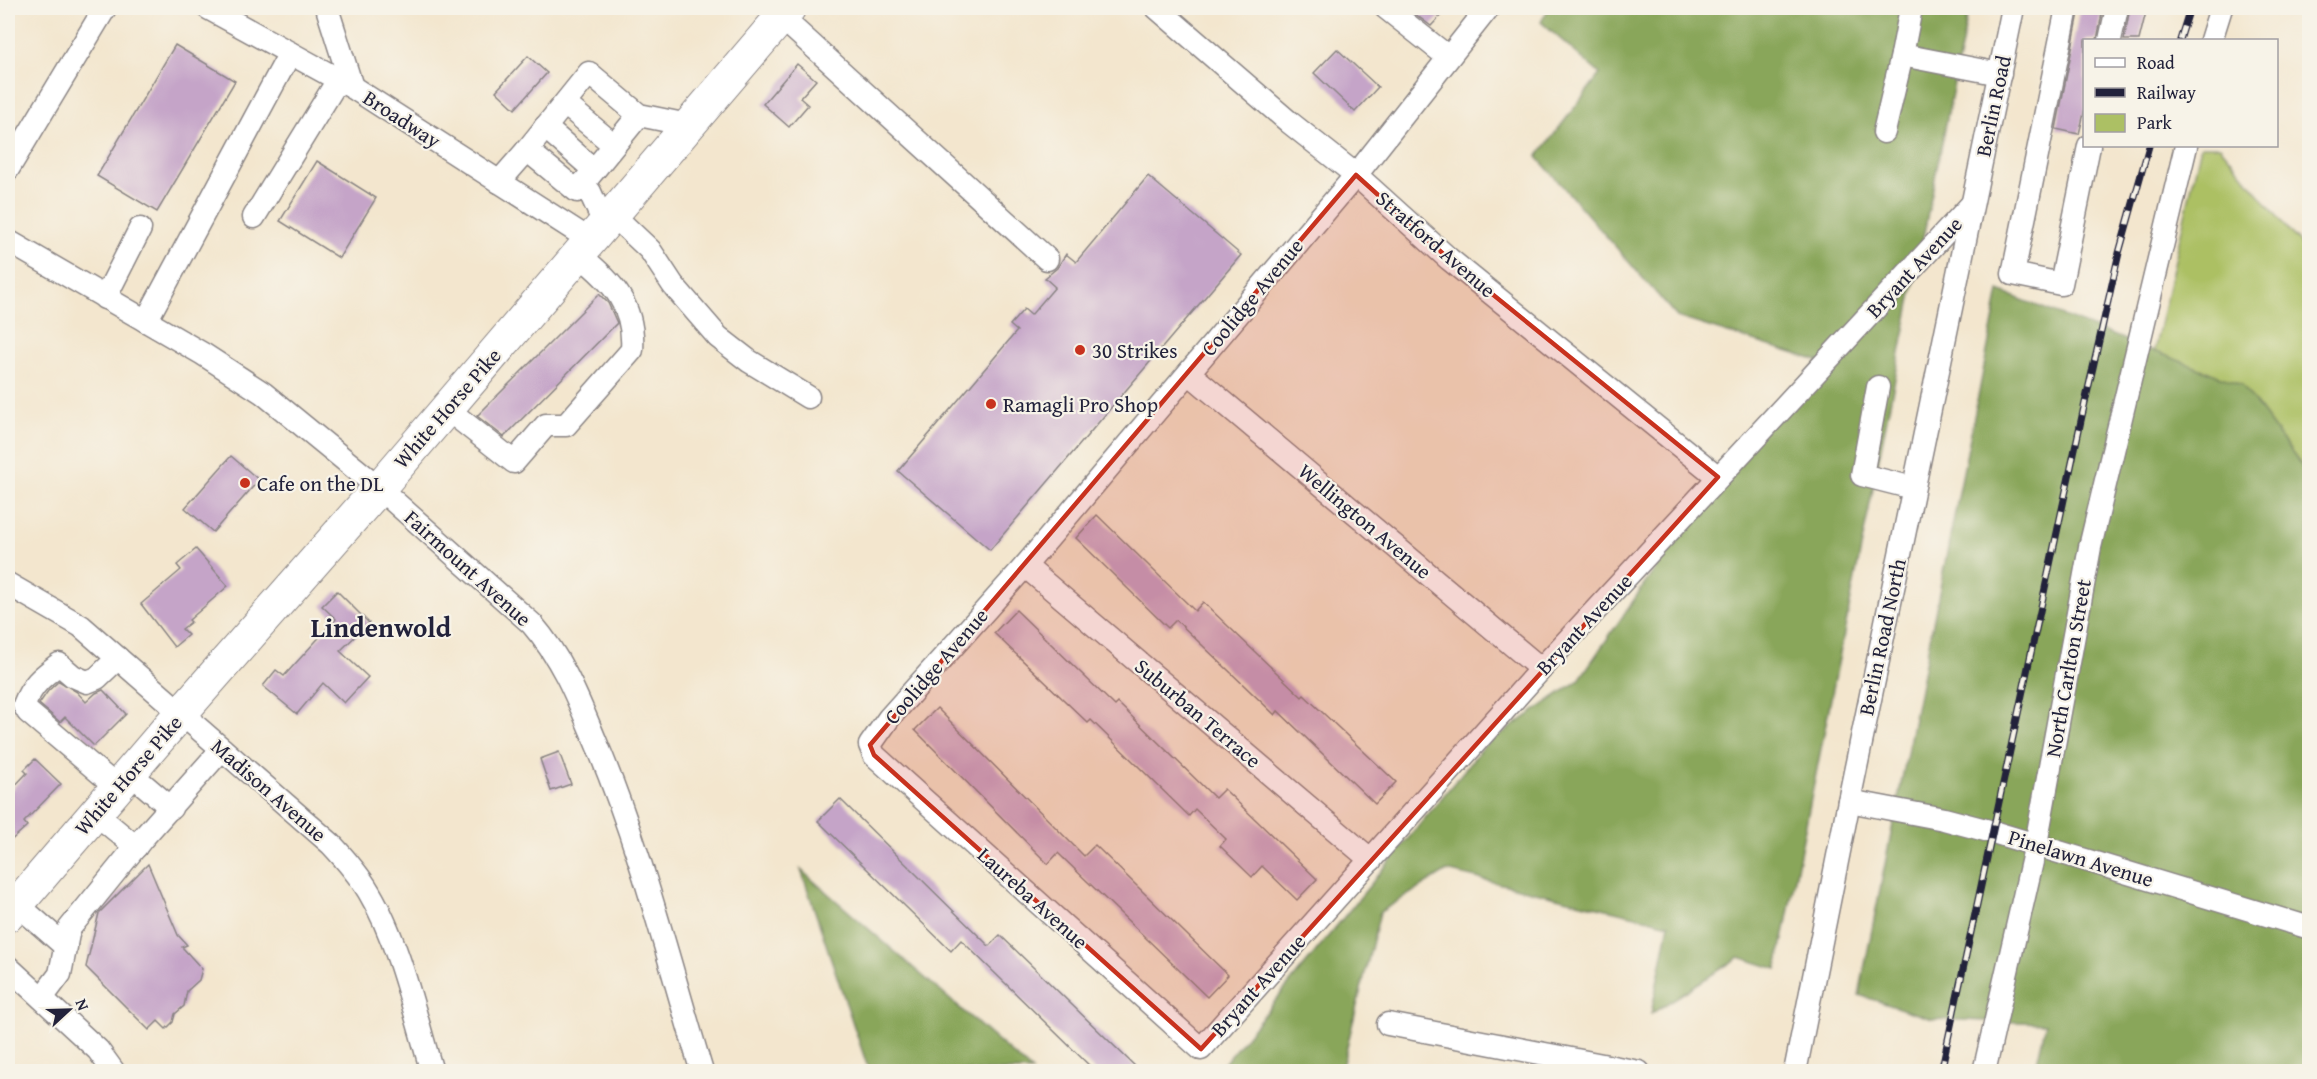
<svg xmlns="http://www.w3.org/2000/svg" width="2317" height="1079" font-family="'Gentium Book Plus',serif">
	<style>
		.green { fill: #acc064; stroke: #677150; stroke-width: 1.5 }
		.forest { fill: #89a65a; stroke: #56644a; stroke-width: 1.5 }
		.building { fill: #c5a4c8 }
		.lines { fill: none; stroke-linecap: round; stroke-linejoin: round }
		.minor-casing { stroke: #8a8484; stroke-width: 25 }
		.highway-casing { stroke: #8a8484; stroke-width: 35 }
		.minor { stroke: #fff; stroke-width: 22 }
		.highway { stroke: #fff; stroke-width: 33 }
		.rail-casing { stroke: #22223b; stroke-width: 7 }
		.rail { stroke: #f7f3e8; stroke-width: 4.5; stroke-dasharray: 14; stroke-linecap: butt }
		.marked { fill: #c8321e; fill-opacity: 0.2; stroke: #c8321e; stroke-width: 4.5; stroke-linejoin: round }
		.poi-dot { fill: #c8321e; stroke: #f7f3e8; stroke-width: 2 }
		.labels { text-anchor: middle; dominant-baseline: central; stroke-width: 4.5; stroke-linejoin: round; paint-order: stroke }
		.street-label { font-size: 21px; fill: #22223b; stroke: #f7f3e8 }
		.poi-label { font-size: 21px; fill: #22223b; stroke: #f7f3e8; text-anchor: start }
		.district-label { font-size: 27px; font-weight: bold; fill: #22223b; stroke: #f7f3e8 }
	</style>
	<rect width="100%" height="100%" fill="#f7f3e8"/>
	<filter id="ink" filterUnits="userSpaceOnUse"><feTurbulence type="fractalNoise" baseFrequency=".0167" numOctaves="2"/><feDisplacementMap in="SourceGraphic" scale="12" xChannelSelector="R" yChannelSelector="G"/><feConvolveMatrix kernelMatrix="1 2 1 2 8 2 1 2 1" color-interpolation-filters="sRGB"/></filter>
	<filter id="wash" filterUnits="userSpaceOnUse"><feTurbulence type="fractalNoise" baseFrequency=".008" numOctaves="4" result="noise"/><feDisplacementMap in="SourceGraphic" scale="24" xChannelSelector="R" yChannelSelector="G"/><feGaussianBlur stdDeviation="1.35" result="paint"/><feColorMatrix in="noise" values="0 0 0 0 0 0 0 0 0 0 0 0 0 0 0 0 0 1.4 0 .05"/><feComposite in="paint" operator="in"/></filter>
	<g filter="url(#wash)">
		<rect width="100%" height="100%" fill="#f3e6ce"/>
		<path class="green" d="M2201,146H2220L2309,255V476L2242,385L2154,351Z"/>
		<g class="forest">
			<path d="M1549,8H1969L1777,969L1739,957L1651,1014L1669,924L1447,871L1380,912L1341,1071L1217,1072L1484,746L1579,680L1699,505L1818,361L1677,317L1537,157L1600,74L1541,22Z"/>
			<path d="M1999,291L2242,385L2309,476V1071H2035L2046,1023L1932,1019L1859,995Z"/>
			<path d="M801,870L1032,1071H869Z"/>
		</g>
		<g id="blocks">
			<g class="building">
				<path d="M1407,8H1448L1431,26Z"/>
				<path d="M2080,8H2103L2097,40H2085V109L2079,134L2056,129Z"/>
				<path d="M2130,8H2147L2139,40H2124Z"/>
				<path d="M175,45L235,81L157,212L97,176Z"/>
				<path d="M1337,49L1378,87L1355,112L1314,73Z"/>
				<path d="M528,56L547,73L515,109L496,91Z"/>
				<path d="M797,64L816,80L800,98L808,105L789,127L763,104Z"/>
				<path d="M317,161L376,198L339,258L280,221Z"/>
				<path d="M1148,176L1241,255L990,550L898,471L1017,331L1010,325L1024,309L1031,315L1055,287L1045,278L1057,268L1066,254L1076,262Z"/>
				<path d="M599,294L608,303L617,323L504,437L477,416Z"/>
				<path d="M231,456L259,480L213,532L185,508Z"/>
				<path d="M1097,515L1195,611L1203,602L1302,697L1304,695L1396,782L1375,804L1278,711L1275,715L1176,620L1168,628L1076,538Z"/>
				<path d="M196,549L228,586L189,620L191,622L182,629L188,635L174,647L141,604L181,570L177,565Z"/>
				<path d="M337,591L369,623L340,651L368,677L344,703L323,683L297,714L263,686L276,670L284,676L336,619L322,606Z"/>
				<path d="M1016,610L1115,706L1118,703L1215,798L1224,789L1317,879L1297,900L1262,866L1252,877L1220,846L1226,839L1195,809L1189,816L1091,720L1088,723L994,633Z"/>
				<path d="M59,681L77,692L86,702L96,693L103,690L126,714L94,746L65,717L60,722L39,704L48,691Z"/>
				<path d="M937,708L1084,856L1095,845L1228,975L1207,997L1058,853L1048,864L915,730Z"/>
				<path d="M559,752L571,784L551,791L540,759Z"/>
				<path d="M35,759L61,784L24,822L27,826L8,843V793L27,773L24,770Z"/>
				<path d="M840,799L989,946L1000,935L1140,1071H1095L961,940L951,951L818,821Z"/>
				<path d="M148,864L178,935L187,945L182,947L202,969L199,980L187,991L184,1006L175,1014L173,1022L166,1029L158,1021L149,1030L86,967L99,913Z"/>
			</g>
		</g>
	</g>
	<g filter="url(#ink)">
		<use href="#blocks" fill-opacity="0" stroke="#8a8484" stroke-width="1.5"/>
		<g class="lines">
			<g class="minor-casing">
				<g id="minor">
					<path d="M208,8L352,87L590,240"/>
					<path d="M327,8L352,87"/>
					<path d="M788,8L781,17L1047,259"/>
					<path d="M1157,8L1289,122L1356,175L1449,259L1718,477"/>
					<path d="M1386,8L1448,57"/>
					<path d="M1488,8L1356,175L1025,566L889,718L870,745L874,755L1201,1049L1541,669L1972,204"/>
					<path d="M1911,8L1902,55L2000,74"/>
					<path d="M2067,8L2013,274L2061,284L2089,146"/>
					<path d="M2110,40L2117,8"/>
					<path d="M2211,40L2221,8"/>
					<path d="M565,104L614,145"/>
					<path d="M639,115L577,191L527,150L589,73L639,115L688,125"/>
					<path d="M545,127L594,170"/>
					<path d="M1884,132L1902,55"/>
					<path d="M8,169L105,8"/>
					<path d="M499,182L527,150"/>
					<path d="M582,184L590,192L604,223"/>
					<path d="M612,214L650,250L673,285L718,337L749,361L808,397"/>
					<path d="M254,217L338,80"/>
					<path d="M8,241L203,354L263,393L379,488L532,624C563,660 577,697 595,740C641,848 668,960 702,1072"/>
					<path d="M105,298L140,229"/>
					<path d="M146,321L290,53"/>
					<path d="M1189,373L1541,669"/>
					<path d="M1878,387L1862,475L1913,488"/>
					<path d="M447,409L514,462L546,425H566L632,350C635,306 613,282 579,255"/>
					<path d="M1025,566L1371,860"/>
					<path d="M8,584L81,626L331,844C345,859 359,875 369,892C399,942 415,1015 432,1072"/>
					<path d="M130,773L171,808"/>
					<path d="M118,788L28,712L24,705C32,684 42,677 59,664L73,676L87,682L97,678L118,658"/>
					<path d="M1849,801L1944,819L1993,832L2310,928"/>
					<path d="M95,813L136,847"/>
					<path d="M17,904L66,947"/>
					<path d="M8,967L98,1050L114,1072"/>
					<path d="M42,998L60,974L69,929L142,839L222,749"/>
					<path d="M1388,1024L1639,1072"/>
					<path d="M1795,1072L1849,801L2013,8"/>
					<path d="M1984,1072L2036,844L2090,547L2186,146"/>
				</g>
			</g>
			<g class="highway-casing">
				<path id="highway" d="M8,915L181,713L379,488L789,8"/>
			</g>
			<use href="#minor" class="minor"/>
			<use href="#highway" class="highway"/>
			<g class="rail-casing">
				<g id="rail">
					<path d="M2180,40L2190,8"/>
					<path d="M1941,1072L2082,416L2119,253L2149,146"/>
				</g>
			</g>
			<use href="#rail" class="rail"/>
		</g>
	</g>
	<path class="marked" d="M1356,175L1449,259L1718,477L1201,1049L874,755L870,745Z"/>
	<g class="poi-dot">
		<circle cx="1080" cy="350" r="6"/>
		<circle cx="991" cy="404" r="6"/>
		<circle cx="245" cy="483" r="6"/>
	</g>
	<g class="labels">
		<g class="street-label">
			<text transform="translate(1993 106) rotate(-78)">Berlin Road</text>
			<text transform="translate(402 119) rotate(33)">Broadway</text>
			<text transform="translate(1436 244) rotate(41)">Stratford Avenue</text>
			<text transform="translate(1914 267) rotate(-47)">Bryant Avenue</text>
			<text transform="translate(1252 297) rotate(-50)">Coolidge Avenue</text>
			<text transform="translate(447 408) rotate(-49)">White Horse Pike</text>
			<text transform="translate(1365 521) rotate(40)">Wellington Avenue</text>
			<text transform="translate(468 568) rotate(42)">Fairmount Avenue</text>
			<text transform="translate(1584 624) rotate(-47)">Bryant Avenue</text>
			<text transform="translate(1882 637) rotate(-78)">Berlin Road North</text>
			<text transform="translate(936 666) rotate(-49)">Coolidge Avenue</text>
			<text transform="translate(2068 668) rotate(-80)">North Carlton Street</text>
			<text transform="translate(1198 713) rotate(40)">Suburban Terrace</text>
			<text transform="translate(128 775) rotate(-49)">White Horse Pike</text>
			<text transform="translate(269 790) rotate(41)">Madison Avenue</text>
			<text transform="translate(2081 858) rotate(17)">Pinelawn Avenue</text>
			<text transform="translate(1033 898) rotate(42)">Laureba Avenue</text>
			<text transform="translate(1258 985) rotate(-48)">Bryant Avenue</text>
		</g>
		<g class="poi-label">
			<text x="1092" y="350">30 Strikes</text>
			<text x="1003" y="404">Ramagli Pro Shop</text>
			<text x="257" y="483">Cafe on the DL</text>
		</g>
		<g class="district-label">
			<text x="381" y="627">Lindenwold</text>
		</g>
	</g>
	<rect width="2317" height="1079" fill="none" stroke="#f7f3e8" stroke-width="30"/>
	<rect x="2083" y="39" width="195" height="108" fill="#f7f3e8" stroke="#a29fa3" stroke-width="1.5"/>
	<rect x="2095" y="58" width="30" height="9" fill="#ffffff" stroke="#a29fa3" stroke-width="1.5"/>
	<text x="2137" y="69" font-size="18" fill="#22223b">Road</text>
	<rect x="2095" y="88" width="30" height="9" fill="#22223b" stroke="#a29fa3" stroke-width="1.5"/>
	<text x="2137" y="99" font-size="18" fill="#22223b">Railway</text>
	<rect x="2095" y="114" width="30" height="18" fill="#acc064" stroke="#a29fa3" stroke-width="1.5"/>
	<text x="2137" y="129" font-size="18" fill="#22223b">Park</text>
	<g transform="translate(69 1010) rotate(68)" stroke="#f7f3e8" stroke-width="4.5" paint-order="stroke">
	<path d="M0-4.5L10 22L0 15L-10 22Z" fill="#22223b"/>
	<text y="-9" font-size="16" font-weight="bold" text-anchor="middle" fill="#22223b">N</text>
	</g>
</svg>
